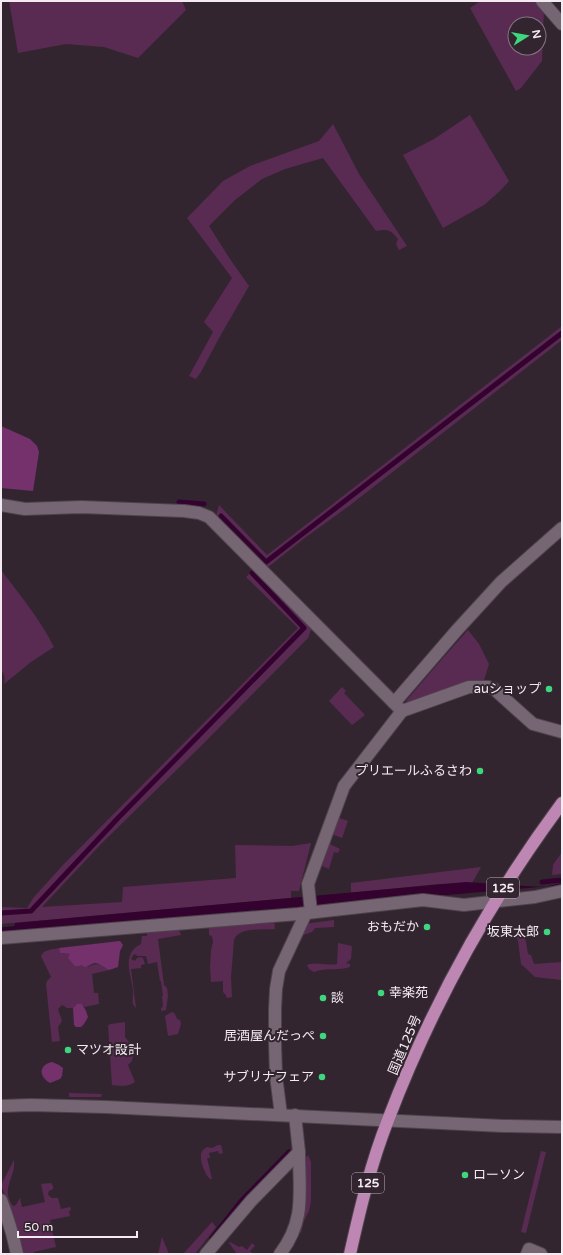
<svg xmlns="http://www.w3.org/2000/svg" width="563" height="1255" font-family="'Varela Round','Noto Sans JP',sans-serif">
	<style>
		.green { fill: #592b52; fill-rule: evenodd }
		.forest { fill: #75316c }
		.water { fill: #34022f }
		.lines { fill: none; stroke-linecap: round; stroke-linejoin: round }
		.stream { stroke: #34022f; stroke-width: 5 }
		.street-casing { stroke: #4e434c; stroke-width: 14 }
		.secondary-casing { stroke: #4e434c; stroke-width: 14 }
		.highway-casing { stroke: #4e434c; stroke-width: 14 }
		.street { stroke: #766673; stroke-width: 12 }
		.secondary { stroke: #766673; stroke-width: 12 }
		.highway { stroke: #bd86b3; stroke-width: 12 }
		.poi-dot { fill: #3ed77d; stroke: #332530; stroke-width: 1.5 }
		.labels { text-anchor: middle; dominant-baseline: central; stroke-width: 4; stroke-linejoin: round; paint-order: stroke }
		.shield { fill: #332530; stroke: #bab0b8; stroke-width: 1 }
		.shield-label { font-size: 12px; font-weight: bold; fill: #f4ebf2 }
		.poi-label { font-size: 13px; fill: #f4ebf2; stroke: #332530; text-anchor: end }
		.street-label { font-size: 13px; fill: #f4ebf2; stroke: #332530 }
	</style>
	<rect width="100%" height="100%" fill="#332530"/>
	<g class="green">
		<path d="M9,1H182L186,10L138,58L104,47L66,44L18,53Z"/>
		<path d="M480,1H536L544,9L542,61L521,88L516,91L470,8ZM515,24H539V48H515Z"/>
		<path d="M470,115L509,181L500,191L484,205L443,228L403,155L434,139Z"/>
		<path d="M333,124L359,174L407,246L399,250L396,244L398,239C390,229 388,229 376,231L323,158L285,169L262,179L235,200L209,226L230,259L249,286L219,338L201,372L196,379L189,376L213,332L204,322L232,278L187,218L223,181L250,166L319,141Z"/>
		<path d="M562,326V340L349,506L306,537L267,568L216,516L219,505L267,555Z"/>
		<path d="M1,570C20,595 40,619 54,647L31,662L4,684C5,678 5,675 1,670Z"/>
		<path d="M253,570L312,627L308,638L202,745L101,844L42,907L122,902L123,887L236,878L235,845L292,846L311,843L299,891H291V898L1,924V907L27,908L34,897L63,865L298,628L246,577Z"/>
		<path d="M468,630L479,644L489,664L484,680L462,684L411,704L406,701L442,659Z"/>
		<path d="M342,687L346,691L344,693L365,715L352,725L329,701Z"/>
		<path d="M336,817L348,821L342,838L334,835L332,831Z"/>
		<path d="M328,843L340,849L338,853L334,852L329,869L322,866Z"/>
		<path d="M562,852V874L552,875L553,865Z"/>
		<path d="M481,867L472,883L438,884L351,893V883Z"/>
		<path d="M334,920V927L315,928L312,932L297,937L303,924Z"/>
		<path d="M274,921L275,929C264,930 238,927 234,940L231,977L232,997L227,998L225,994L223,992V981L211,982L210,967L211,950L213,942L212,936L209,935V928Z"/>
		<path d="M179,930L181,935L158,939L164,985L167,988L168,996L166,1010L161,1011V1008L163,1007L162,996H163L161,981H160L157,962L148,964L146,956H138L134,954L131,959L135,961L137,958L141,957L143,958L145,964L141,965V968L131,969L136,1008C130,1003 134,996 133,990C131,973 121,954 141,944L142,936H147V933Z"/>
		<path d="M522,932L525,936L528,954L531,955L534,964L562,962V980L535,977L521,964L518,941L515,933Z"/>
		<path d="M338,943L352,946L351,959L346,963L350,964V967C338,971 326,967 314,972L309,969L307,965C316,961 327,966 337,964Z"/>
		<path d="M59,948L60,953L70,954L81,964L88,967C98,961 100,965 109,970L92,974L94,993H98L99,1004L84,1007L82,1004H77L73,1008H67L62,1005L58,1009L62,1021L58,1027L60,1041L52,1042L46,984L47,981L51,977L41,956C44,949 52,950 59,948Z"/>
		<path d="M172,1012L175,1014L177,1019L180,1020L181,1024L178,1034L168,1036L165,1016Z"/>
		<path d="M125,1022V1037L130,1043V1046L136,1047L138,1050L133,1054L132,1061L128,1065L135,1082C129,1087 119,1086 112,1085L108,1025L111,1024Z"/>
		<path d="M69,1093L102,1094L101,1097H69Z"/>
		<path d="M218,1145H221L223,1153L219,1154L218,1151L209,1153L210,1158H207L212,1179H210C205,1175 200,1161 201,1155C201,1151 204,1149 207,1147L212,1148Z"/>
		<path d="M541,1151L546,1152L526,1233L521,1232Z"/>
		<path d="M308,1155L311,1162V1201L309,1211L304,1221L301,1233L299,1232L302,1162Z"/>
		<path d="M14,1160C16,1178 0,1188 13,1206L16,1205L20,1198L22,1207L45,1202L41,1184L51,1183L53,1186V1189L49,1191L48,1194C51,1199 53,1198 58,1198L61,1209L70,1207L71,1210L69,1211L70,1216L50,1220L56,1247L34,1252V1254H21L7,1200L1,1185Z"/>
		<path d="M212,1222L216,1227L195,1254H183Z"/>
		<path d="M162,1237L169,1254H158Z"/>
		<path d="M230,1242L239,1247L242,1246L247,1250L252,1243L255,1246L250,1251L253,1254H237L229,1243Z"/>
	</g>
	<g class="forest">
		<path d="M1,426L30,439L37,446L39,452L33,491L1,488Z"/>
		<path d="M120,941L123,945L120,951L118,967L109,970C105,968 99,963 95,963C92,963 88,967 85,967L81,965L79,966H75L68,958L70,954L60,953L59,948Z"/>
		<path d="M77,1004H82L86,1011L88,1017L84,1024L81,1027H76L74,1025L73,1008Z"/>
		<path d="M52,1062L59,1065L63,1068L62,1076L60,1079L50,1083C39,1077 38,1065 52,1062Z"/>
	</g>
	<path class="water" d="M466,882L543,887L562,883V885L14,933L15,923Z"/>
	<g class="lines">
		<g class="stream">
			<path d="M179,502L204,504"/>
			<path d="M221,516L266,562L562,333"/>
			<path d="M542,882L562,880"/>
			<path d="M1,913L31,911L119,817L304,628L252,573"/>
			<path d="M1,930L20,928"/>
			<path d="M212,1238L242,1200L289,1152"/>
		</g>
		<g class="street-casing">
			<g id="street">
				<path d="M542,1L562,24"/>
				<path d="M1,505L25,509L81,507L184,511L199,513L209,517L402,711"/>
				<path d="M394,703L457,630L501,582L562,528"/>
				<path d="M311,912L308,884L344,786L402,711L469,687H488L494,689L533,724L562,732"/>
				<path d="M1,938L298,914L423,900L464,905L535,897L562,891"/>
				<path d="M281,1115L276,1076L275,1042V1009L276,989L279,971L306,913"/>
				<path d="M1,1200C8,1218 13,1235 17,1254"/>
				<path d="M206,1254L251,1201L299,1152L295,1115"/>
				<path d="M280,1254C306,1220 299,1192 299,1152"/>
				<path d="M527,1254L529,1249L541,1254"/>
			</g>
		</g>
		<g class="secondary-casing">
			<path id="secondary" d="M1,1106L31,1105L106,1107L503,1126L562,1127"/>
		</g>
		<g class="highway-casing">
			<path id="highway" d="M350,1254C360,1209 371,1163 388,1120C431,1007 490,900 562,803"/>
		</g>
		<use href="#street" class="street"/>
		<use href="#secondary" class="secondary"/>
		<use href="#highway" class="highway"/>
	</g>
	<g class="poi-dot">
		<circle cx="549" cy="689" r="4"/>
		<circle cx="480" cy="771" r="4"/>
		<circle cx="427" cy="927" r="4"/>
		<circle cx="547" cy="932" r="4"/>
		<circle cx="381" cy="993" r="4"/>
		<circle cx="323" cy="998" r="4"/>
		<circle cx="323" cy="1036" r="4"/>
		<circle cx="68" cy="1050" r="4"/>
		<circle cx="322" cy="1077" r="4"/>
		<circle cx="465" cy="1175" r="4"/>
	</g>
	<g class="labels">
		<g class="shield">
			<rect x="487" y="878" width="32" height="20" rx="3"/>
			<rect x="352" y="1173" width="32" height="20" rx="3"/>
		</g>
		<g class="shield-label">
			<text x="503" y="888">125</text>
			<text x="368" y="1183">125</text>
		</g>
		<g class="poi-label">
			<text x="541" y="689">auショップ</text>
			<text x="472" y="771">プリエールふるさわ</text>
			<text x="419" y="927">おもだか</text>
			<text x="539" y="932">坂東太郎</text>
			<text x="389" y="993" text-anchor="start">幸楽苑</text>
			<text x="331" y="998" text-anchor="start">談</text>
			<text x="315" y="1036">居酒屋んだっぺ</text>
			<text x="76" y="1050" text-anchor="start">マツオ設計</text>
			<text x="314" y="1077">サブリナフェア</text>
			<text x="473" y="1175" text-anchor="start">ローソン</text>
		</g>
		<g class="street-label">
			<text transform="translate(405 1045) rotate(-67)">国道125号</text>
		</g>
	</g>
	<rect width="563" height="1255" fill="none" stroke="#f4ebf2" stroke-width="4"/>
	<g transform="translate(527 36) rotate(79)"><circle r="19" fill="#332530" stroke="#80747e"/>
	<path d="M0-3L7 15L0 10L-7 15Z" fill="#3ed77d"/>
	<text y="-6" font-size="11" font-weight="bold" text-anchor="middle" fill="#f4ebf2">N</text>
	</g>
	<path d="M18 1231v6h119v-6" fill="none" stroke="#f4ebf2" stroke-width="2"/>
	<text x="24" y="1231" font-size="12" fill="#f4ebf2" stroke="#332530" stroke-width="3" paint-order="stroke">50 m</text>
</svg>
